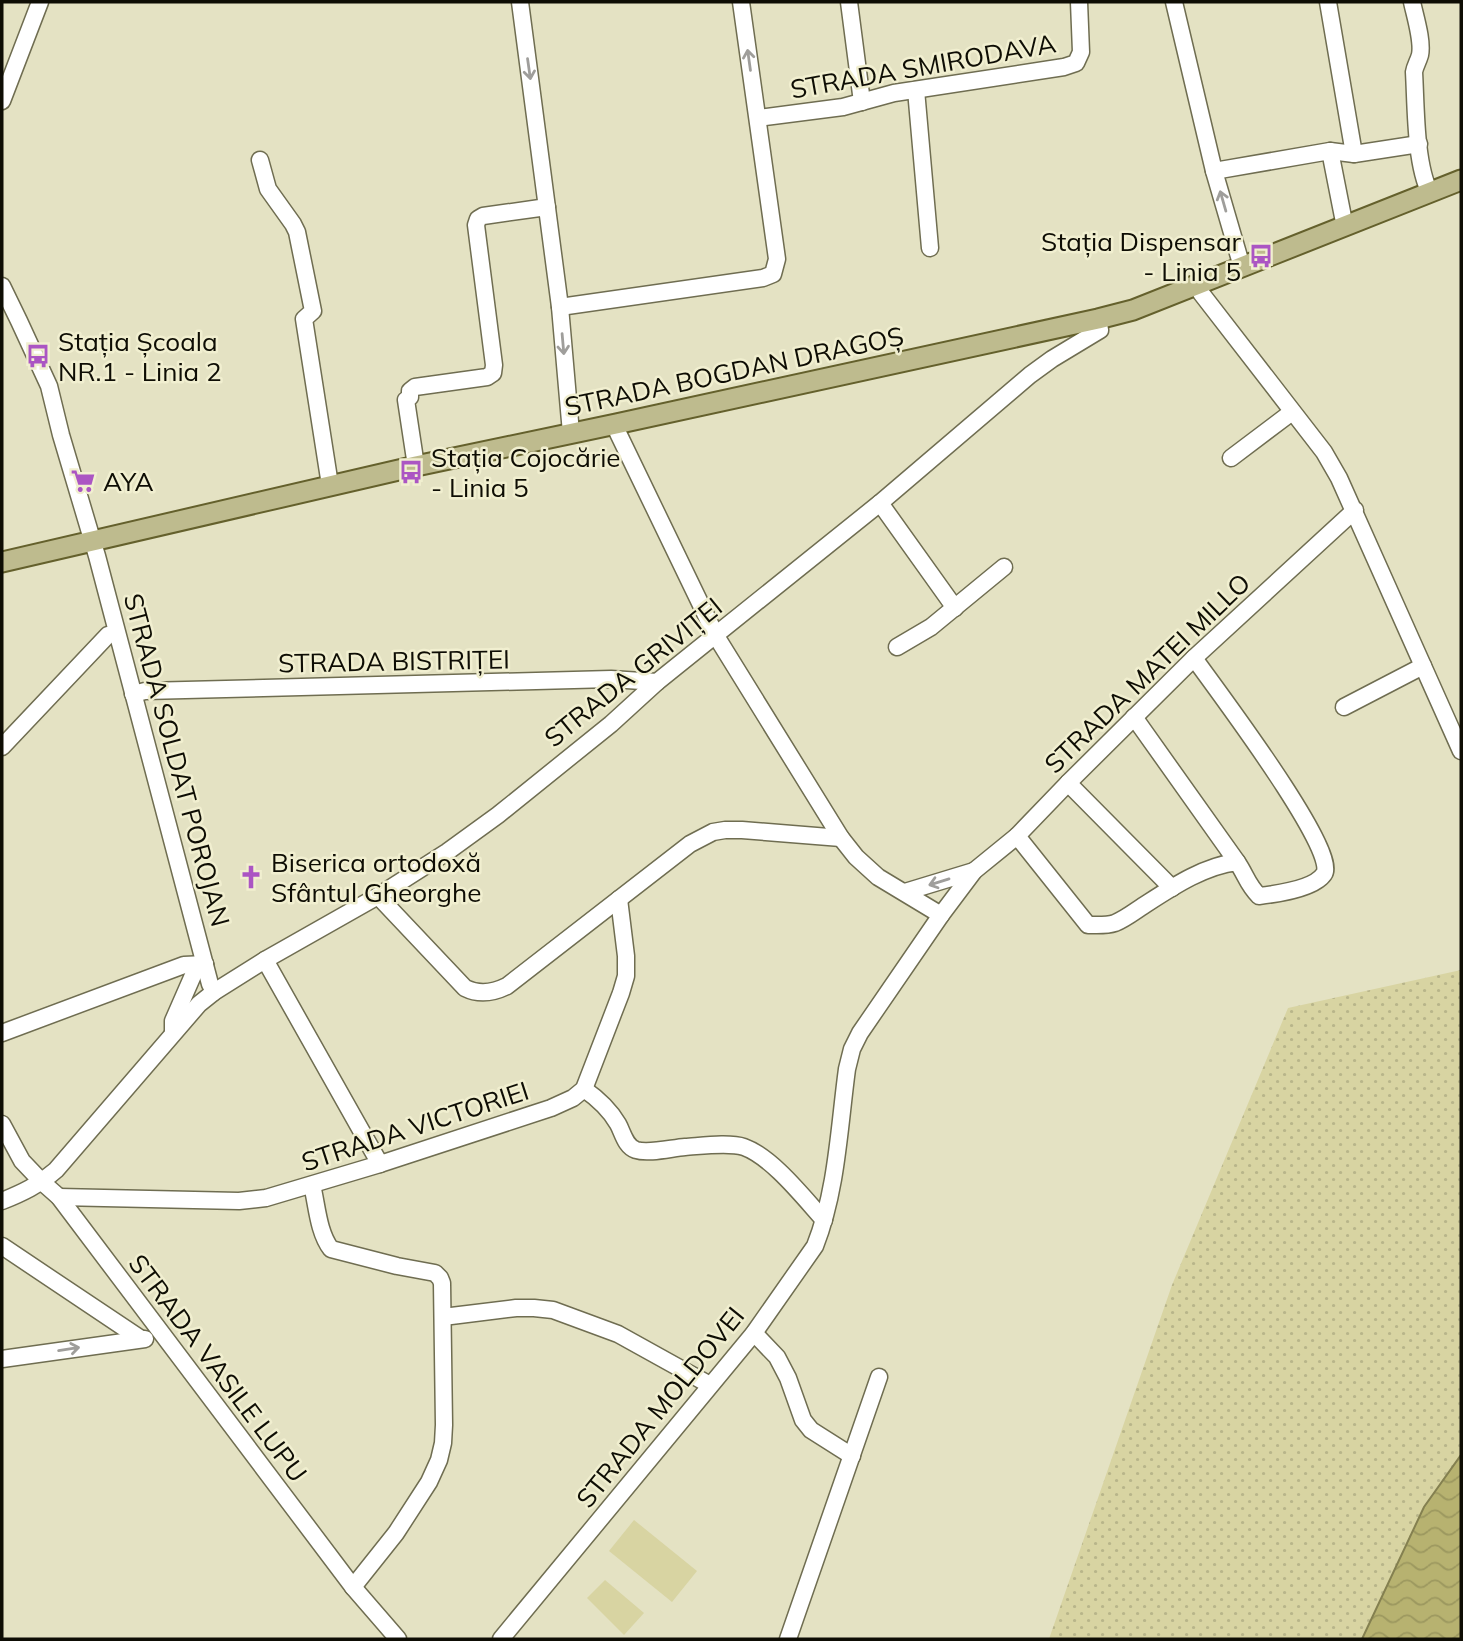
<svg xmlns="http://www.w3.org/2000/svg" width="1463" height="1641" font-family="Mulish,sans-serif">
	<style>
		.grass { fill: url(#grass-dots) }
		.green { fill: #d8d4a2 }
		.water { fill: url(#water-waves); stroke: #848050; stroke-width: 2 }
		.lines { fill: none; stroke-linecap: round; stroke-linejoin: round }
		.minor-casing { stroke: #6f6d51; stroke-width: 19 }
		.major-casing { stroke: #64602c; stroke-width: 23 }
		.minor { stroke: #fff; stroke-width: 16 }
		.major { stroke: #bebb8e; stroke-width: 19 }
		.oneway { stroke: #9f9e9b }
		.labels { text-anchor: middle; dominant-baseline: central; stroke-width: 5; stroke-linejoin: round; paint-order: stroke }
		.street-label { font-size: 26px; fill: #0e0d04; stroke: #f1efd0 }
		.poi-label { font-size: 26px; fill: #0e0d04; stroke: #f1efd0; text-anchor: start }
	</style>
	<defs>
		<pattern id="grass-dots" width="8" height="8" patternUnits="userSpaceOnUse" patternTransform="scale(1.75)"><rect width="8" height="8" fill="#d8d4a2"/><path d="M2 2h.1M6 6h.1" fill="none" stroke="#b8b58a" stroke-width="1.8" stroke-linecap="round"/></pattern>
		<pattern id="water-waves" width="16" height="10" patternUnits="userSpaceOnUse" patternTransform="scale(1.75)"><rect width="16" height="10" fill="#b7b270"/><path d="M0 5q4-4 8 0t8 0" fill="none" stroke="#9c985f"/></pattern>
	</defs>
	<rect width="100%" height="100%" fill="#e4e2c3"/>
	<path class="grass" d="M1461,970V1455L1424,1507L1362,1639H1049L1172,1285L1288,1008Z"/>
	<g class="green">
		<path d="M634,1520L697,1571L672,1602L609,1551Z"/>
		<path d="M605,1580L644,1613L624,1635L587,1598Z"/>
	</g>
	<path class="water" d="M1461,1455V1639H1362L1424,1507Z"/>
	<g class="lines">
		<g class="minor-casing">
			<g id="minor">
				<path d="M520,2L560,307L571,433"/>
				<path d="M849,2L862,102"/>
				<path d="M1174,2L1214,171L1242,267"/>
				<path d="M1328,2L1354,154"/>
				<path d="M1412,2C1415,16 1423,41 1420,55C1418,62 1415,66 1414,72C1416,106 1415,163 1430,193"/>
				<path d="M916,90L930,248"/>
				<path d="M2,101L40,2"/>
				<path d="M758,118L843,107L894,93L1064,67L1076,63L1081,52L1079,2"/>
				<path d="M1330,151L1343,217L1347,225"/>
				<path d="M260,160L268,189L293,224L297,232L313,311L304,319L330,485"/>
				<path d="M1214,171L1330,151L1354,154L1419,144"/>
				<path d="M1197,284L1201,293L1324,452L1339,478L1461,751"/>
				<path d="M2,286L19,321L49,386L61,435L97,556L210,984L214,992"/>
				<path d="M560,307L763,278L773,274L777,259L741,2"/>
				<path d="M616,424L618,433L716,636L841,838L856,857L878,877L941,915"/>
				<path d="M1231,458L1292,412"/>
				<path d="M416,466L406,400L410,397V391L415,387L487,377L493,373L494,365L476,225L478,219L483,216L547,207"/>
				<path d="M880,503L955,608"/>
				<path d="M897,647L931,627L1004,567"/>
				<path d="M133,694L145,691L611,679L657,682"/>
				<path d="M1344,707L1423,666"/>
				<path d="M1134,717L1237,862"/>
				<path d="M2,747L108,635L116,633"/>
				<path d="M1068,783L1172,888"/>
				<path d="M1017,836L1088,925C1097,925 1106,926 1115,923C1125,919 1134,912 1143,906C1171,888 1203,866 1237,862C1246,875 1247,884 1259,896C1276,894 1314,889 1324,874C1340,852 1213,685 1194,658"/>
				<path d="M905,892L974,871"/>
				<path d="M378,896L465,988C479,995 493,993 507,986L690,844L713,832L725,830H742L841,838"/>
				<path d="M265,960L380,1164"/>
				<path d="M173,1031V1021L194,973L205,964"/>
				<path d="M2,1033L184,965L205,964"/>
				<path d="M584,1089C597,1098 610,1110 618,1124C623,1133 625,1146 636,1150C648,1154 672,1148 685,1147C701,1146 729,1142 744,1147C772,1157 804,1198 824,1220"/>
				<path d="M2,1124L22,1161L42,1182L59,1197L353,1587L398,1639"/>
				<path d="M312,1185C317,1205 318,1232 331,1249L397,1266L435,1273L440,1278L442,1283L444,1425L443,1443L439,1460L429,1482L396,1533L353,1587"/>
				<path d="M59,1197L239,1201L266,1198L380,1164L551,1108L573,1098L584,1089L621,993L626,976V956L619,899"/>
				<path d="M2,1201C22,1193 39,1185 56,1170L199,1004L214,992L265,960L378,896L447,852L498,815L611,724L657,682L880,503L1030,375L1052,359L1100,330L1098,319"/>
				<path d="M2,1246L141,1339"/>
				<path d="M443,1317L516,1308H534L553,1310L618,1334L710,1385"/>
				<path d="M754,1333L777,1357L788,1378L803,1420L811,1430L852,1456"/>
				<path d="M2,1359L145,1339"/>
				<path d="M501,1639L754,1333L815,1246C837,1190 839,1128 847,1069L852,1049L860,1033L941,915L974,871L1017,836L1068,783L1194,658L1355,510"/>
				<path d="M788,1639L879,1377"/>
			</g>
		</g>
		<g class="major-casing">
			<path id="major" d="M2,562L416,466L616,424L1098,319L1133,310L1461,180"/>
		</g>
		<use href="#minor" class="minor"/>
		<use href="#major" class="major"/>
	</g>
	<defs><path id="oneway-shaft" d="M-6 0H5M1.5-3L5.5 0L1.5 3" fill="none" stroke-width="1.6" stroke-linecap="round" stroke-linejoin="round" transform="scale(1.75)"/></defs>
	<g class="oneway">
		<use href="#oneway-shaft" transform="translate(749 60) rotate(-98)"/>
		<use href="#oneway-shaft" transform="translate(529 69) rotate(82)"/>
		<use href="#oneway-shaft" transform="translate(1223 201) rotate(-106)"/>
		<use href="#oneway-shaft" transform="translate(563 344) rotate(85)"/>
		<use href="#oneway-shaft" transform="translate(939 882) rotate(163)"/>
		<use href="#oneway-shaft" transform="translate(69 1349) rotate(-9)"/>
	</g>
	<defs>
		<g id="bus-bare" transform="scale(1.89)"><path d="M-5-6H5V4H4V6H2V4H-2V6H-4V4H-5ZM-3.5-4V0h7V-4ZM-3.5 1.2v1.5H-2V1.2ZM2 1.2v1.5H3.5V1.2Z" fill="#ab55c3" stroke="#f1efd0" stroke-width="2.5" paint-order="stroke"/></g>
		<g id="supermarket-bare" transform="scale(1.89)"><path d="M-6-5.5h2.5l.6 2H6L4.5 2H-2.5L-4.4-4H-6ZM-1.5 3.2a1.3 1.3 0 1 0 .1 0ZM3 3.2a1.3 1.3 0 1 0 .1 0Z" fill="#ab55c3" stroke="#f1efd0" stroke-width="2.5" paint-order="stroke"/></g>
		<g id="church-bare" transform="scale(1.89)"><path d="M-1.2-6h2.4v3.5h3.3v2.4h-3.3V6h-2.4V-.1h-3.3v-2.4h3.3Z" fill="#ab55c3" stroke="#f1efd0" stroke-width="2.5" paint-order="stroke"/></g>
	</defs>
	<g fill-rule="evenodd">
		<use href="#bus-bare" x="1261" y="256"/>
		<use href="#bus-bare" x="38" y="356"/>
		<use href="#bus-bare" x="411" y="472"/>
		<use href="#supermarket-bare" x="83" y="481"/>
		<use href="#church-bare" x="251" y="877"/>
	</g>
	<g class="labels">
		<g class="street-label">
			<text transform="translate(923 66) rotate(-10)">STRADA SMIRODAVA</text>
			<text transform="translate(734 371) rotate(-12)">STRADA BOGDAN DRAGOȘ</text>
			<text transform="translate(394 661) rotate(-1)">STRADA BISTRIȚEI</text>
			<text transform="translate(633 672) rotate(-39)">STRADA GRIVIȚEI</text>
			<text transform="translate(1147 673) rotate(-44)">STRADA MATEI MILLO</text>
			<text transform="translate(177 760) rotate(75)">STRADA SOLDAT POROJAN</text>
			<text transform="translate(415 1126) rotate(-18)">STRADA VICTORIEI</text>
			<text transform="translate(218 1368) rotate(53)">STRADA VASILE LUPU</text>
			<text transform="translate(660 1407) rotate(-51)">STRADA MOLDOVEI</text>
		</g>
		<g class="poi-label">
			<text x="1241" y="241" text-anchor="end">Stația Dispensar<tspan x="1241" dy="30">- Linia 5</tspan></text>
			<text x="58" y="341">Stația Școala<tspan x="58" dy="30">NR.1 - Linia 2</tspan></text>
			<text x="431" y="457">Stația Cojocărie<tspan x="431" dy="30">- Linia 5</tspan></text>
			<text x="103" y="481">AYA</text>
			<text x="271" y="862">Biserica ortodoxă<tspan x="271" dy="30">Sfântul Gheorghe</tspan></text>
		</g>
	</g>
	<rect width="1463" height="1641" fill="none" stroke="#0e0d04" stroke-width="7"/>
</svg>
